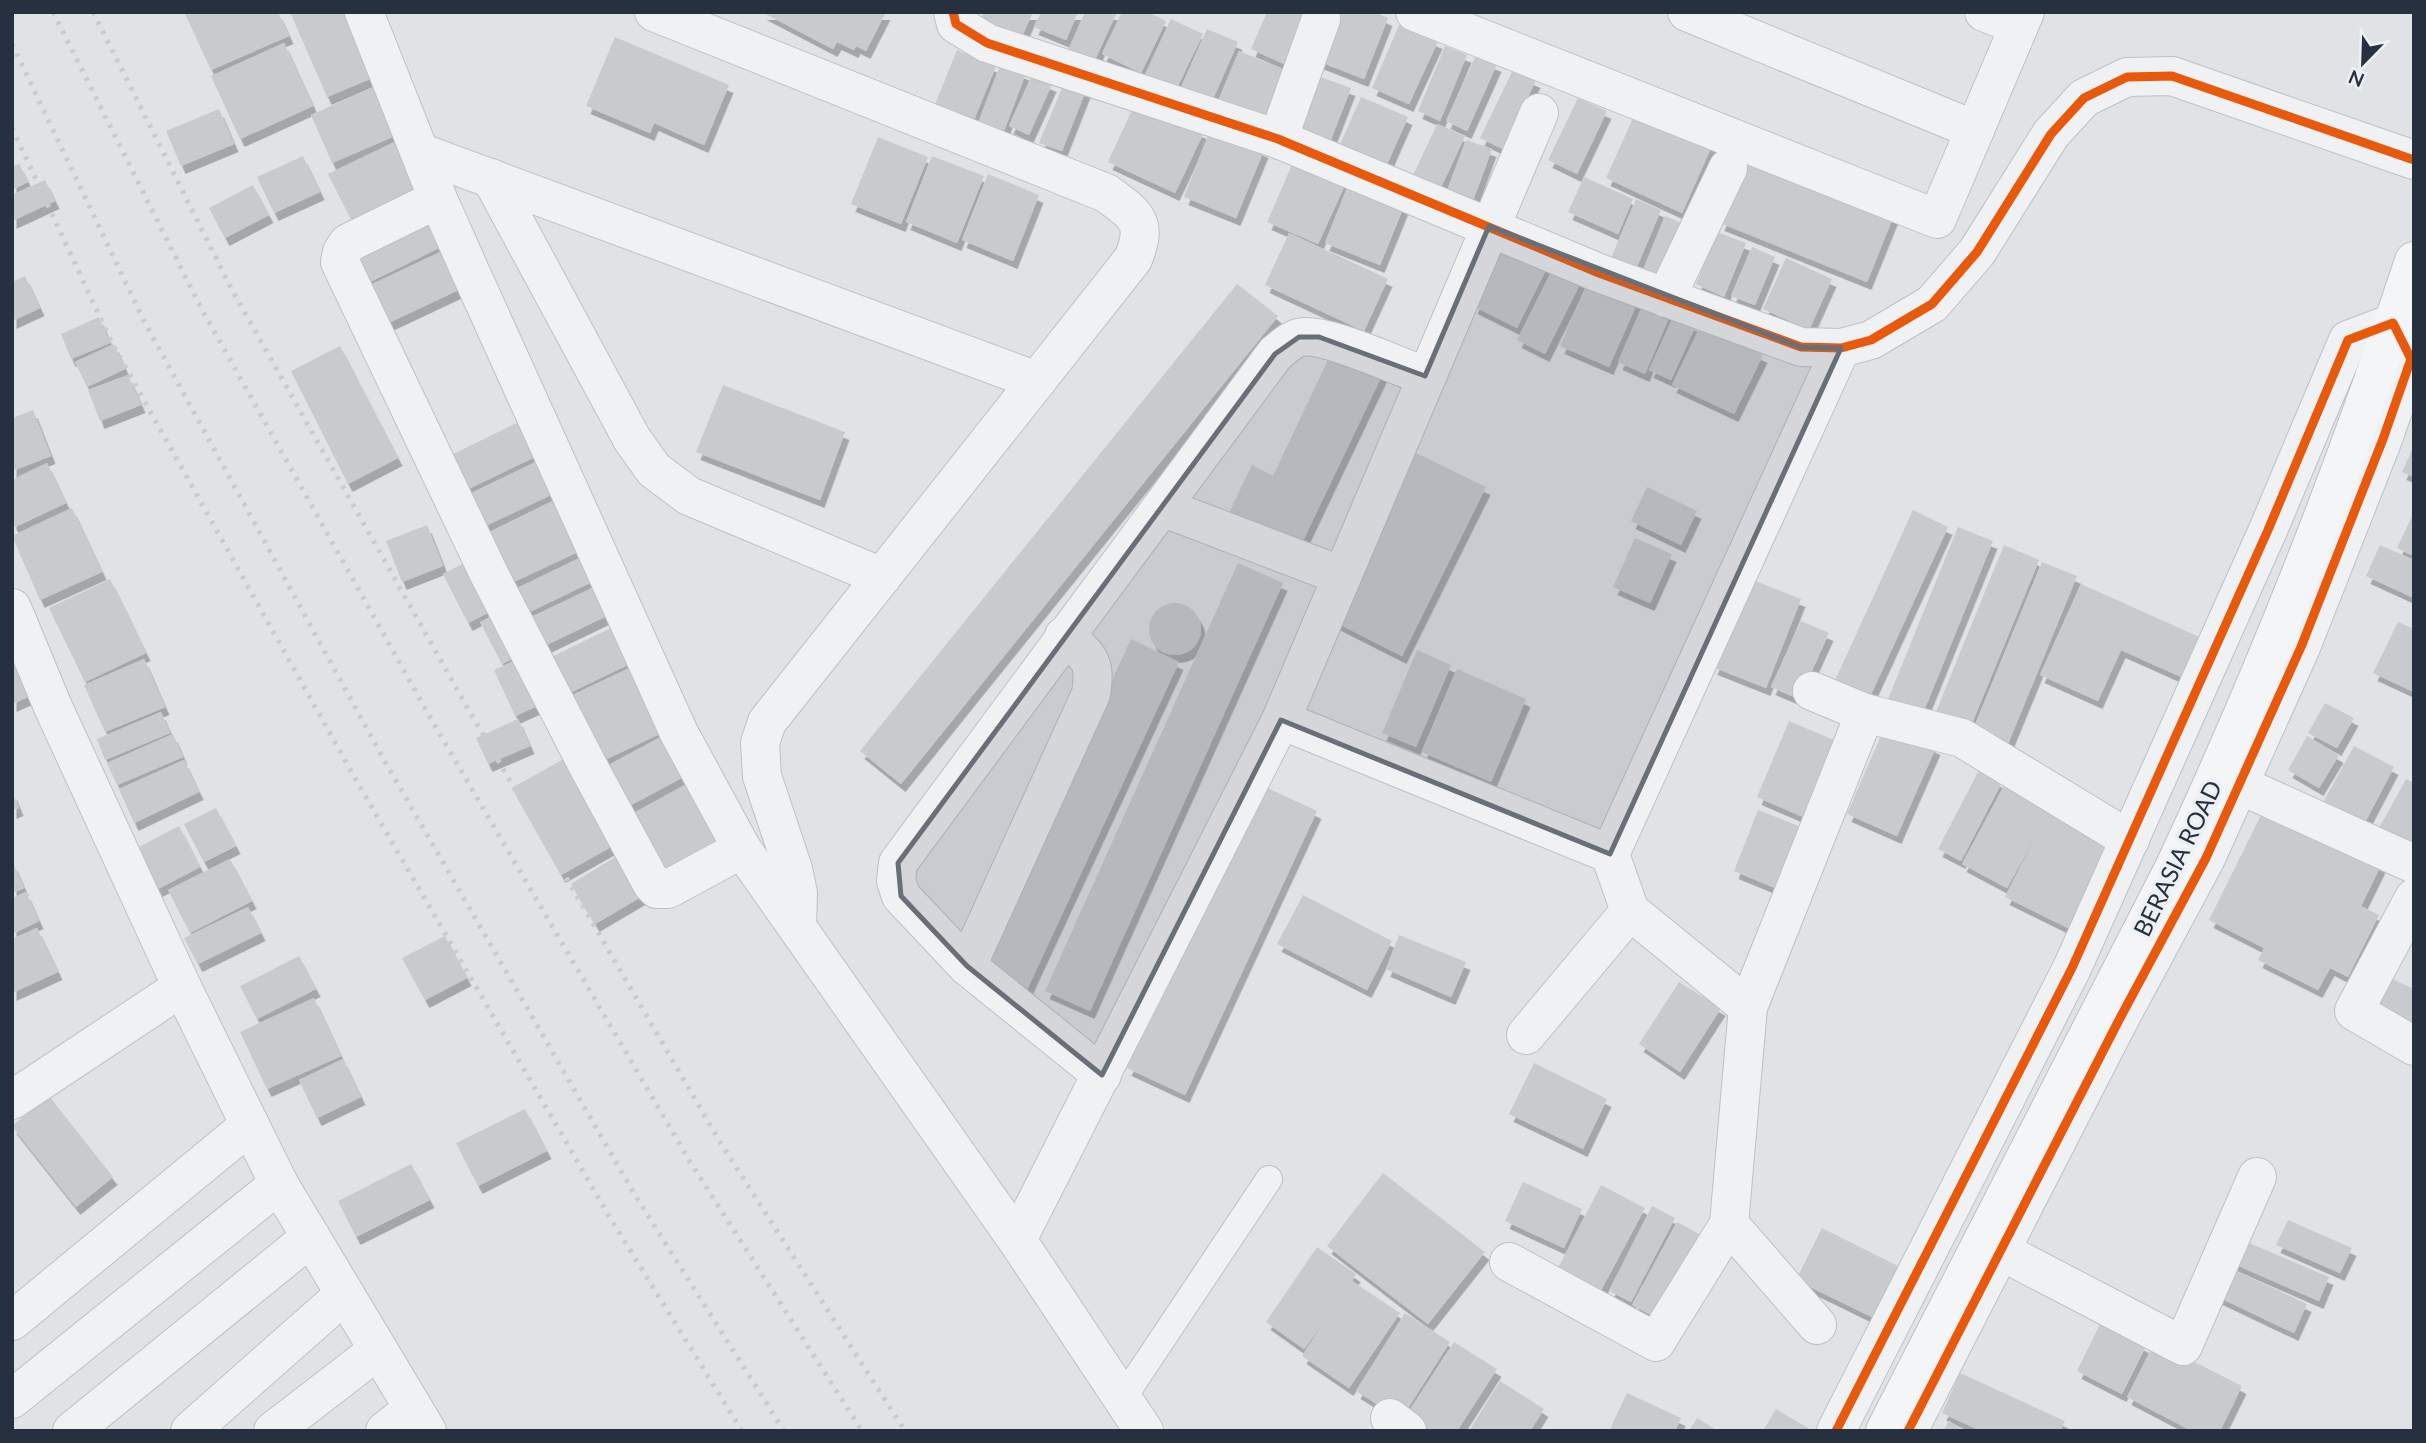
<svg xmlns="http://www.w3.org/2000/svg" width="2426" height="1443" font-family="Lato,sans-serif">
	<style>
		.building { fill: #c8cbce; filter: url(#shadow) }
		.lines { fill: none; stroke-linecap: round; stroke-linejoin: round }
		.service-casing { stroke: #bec1c4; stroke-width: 28 }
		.minor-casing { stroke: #bec1c4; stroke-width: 40 }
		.tertiary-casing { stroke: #bec1c4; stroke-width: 40 }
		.primary-casing { stroke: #bcc0c4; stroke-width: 40 }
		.service { stroke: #f0f1f2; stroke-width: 26 }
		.minor { stroke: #f0f1f2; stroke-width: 38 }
		.tertiary { stroke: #f0f1f2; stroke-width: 38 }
		.primary { stroke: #f4f5f6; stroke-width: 38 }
		.rail { stroke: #c9cbcd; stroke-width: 5; stroke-dasharray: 3.5 7; stroke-linecap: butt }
		.cycleway-casing { stroke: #edf1f6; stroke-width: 13 }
		.cycleway { stroke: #e8590c; stroke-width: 9 }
		.marked { fill: #686f79; fill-opacity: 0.2; stroke: #686f79; stroke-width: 5; stroke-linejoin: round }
		.labels { text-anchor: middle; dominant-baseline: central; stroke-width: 7; stroke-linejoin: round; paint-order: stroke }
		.street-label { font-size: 24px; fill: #27303f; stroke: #edf1f6 }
	</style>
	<defs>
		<filter id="shadow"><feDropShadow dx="4.5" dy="8" stdDeviation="0" flood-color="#0004"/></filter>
	</defs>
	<rect width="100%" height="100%" fill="#e0e3e6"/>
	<g class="building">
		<path d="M190,12H278L289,36L211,70L185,14Z"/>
		<path d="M290,12H350L377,76L327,97Z"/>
		<path d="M762,12H886L866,51L856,46L854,50L837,42L833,49Z"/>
		<path d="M984,12H1033L1022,36L981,18Z"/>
		<path d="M1041,12H1078L1066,40L1034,27Z"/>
		<path d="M1085,12H1117L1093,64L1067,53Z"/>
		<path d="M1122,12H1148L1166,21L1141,73L1102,54Z"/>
		<path d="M1267,12H1308L1284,64L1251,49Z"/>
		<path d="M1336,12H1374L1388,18L1364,79L1318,61Z"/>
		<path d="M1171,19L1203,34L1174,94L1143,79Z"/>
		<path d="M1399,25L1438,41L1409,104L1372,88Z"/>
		<path d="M1207,29L1238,42L1209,108L1178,94Z"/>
		<path d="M615,37L729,85L704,145L654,123L650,133L586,106Z"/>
		<path d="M284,43L313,106L240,139L211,76Z"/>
		<path d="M1445,46L1467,55L1440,121L1418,111Z"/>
		<path d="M957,50L996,66L971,127L932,112Z"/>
		<path d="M1239,51L1288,71L1267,124L1217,104Z"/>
		<path d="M1476,55L1497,64L1467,131L1446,121Z"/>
		<path d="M1001,63L1026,73L1002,136L977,126Z"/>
		<path d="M1513,70L1536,80L1503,149L1480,138Z"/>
		<path d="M1309,73L1351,88L1330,142L1290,127Z"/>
		<path d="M1032,75L1052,84L1029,135L1009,126Z"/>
		<path d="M1065,81L1086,90L1062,151L1039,143Z"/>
		<path d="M382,83L404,132L332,163L311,115Z"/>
		<path d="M1361,97L1408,117L1384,171L1337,151Z"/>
		<path d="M1578,98L1607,111L1577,174L1548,160Z"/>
		<path d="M1136,101L1204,132L1175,193L1108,162Z"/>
		<path d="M1638,107L1714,141L1682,213L1606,178Z"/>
		<path d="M219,109L234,144L181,166L166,131Z"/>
		<path d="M1437,124L1465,136L1436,198L1409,184Z"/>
		<path d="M1211,128L1264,150L1236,218L1184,197Z"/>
		<path d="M878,137L928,157L901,224L851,204Z"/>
		<path d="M403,138L432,198L358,233L328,174Z"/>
		<path d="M1466,140L1492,149L1471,206L1445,196Z"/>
		<path d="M1298,151L1350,174L1318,244L1267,222Z"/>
		<path d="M1747,155L1894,215L1867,282L1720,223Z"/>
		<path d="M303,156L320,192L274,213L257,177Z"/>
		<path d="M932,156L984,176L957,243L906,222Z"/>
		<path d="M19,164L28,182L12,190V167Z"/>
		<path d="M988,174L1039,195L1013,261L962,240Z"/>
		<path d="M1584,177L1633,199L1618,234L1568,212Z"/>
		<path d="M1351,178L1406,201L1380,265L1325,243Z"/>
		<path d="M45,180L55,201L12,221V195Z"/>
		<path d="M253,185L269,215L225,238L209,208Z"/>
		<path d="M1636,199L1661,210L1636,269L1611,258Z"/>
		<path d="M432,206L451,242L370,282L352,245Z"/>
		<path d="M1665,216L1691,227L1670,281L1643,270Z"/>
		<path d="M1717,232L1746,243L1724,297L1696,284Z"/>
		<path d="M1289,233L1388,279L1364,331L1265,285Z"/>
		<path d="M1504,242L1549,264L1517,328L1473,306Z"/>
		<path d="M451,247L469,285L382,326L364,288Z"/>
		<path d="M1752,247L1775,257L1755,305L1731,296Z"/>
		<path d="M1786,258L1832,279L1809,330L1763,309Z"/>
		<path d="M1555,264L1583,278L1545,354L1517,340Z"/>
		<path d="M25,276L40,308L12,321V282Z"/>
		<path d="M1590,277L1639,299L1609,367L1560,346Z"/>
		<path d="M1237,284L1278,316L901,784L860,751Z"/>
		<path d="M1644,302L1671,313L1645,374L1618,362Z"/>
		<path d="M1674,315L1696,325L1671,380L1649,370Z"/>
		<path d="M99,317L110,343L71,359L61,334Z"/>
		<path d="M1701,325L1763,355L1734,414L1672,385Z"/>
		<path d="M114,344L125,369L87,387L75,362Z"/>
		<path d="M340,346L398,458L348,484L291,371Z"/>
		<path d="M1334,347L1384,371L1300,547L1229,513L1252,465L1273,476Z"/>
		<path d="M128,375L141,405L100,421L88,390Z"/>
		<path d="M723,385L845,432L820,500L696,452Z"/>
		<path d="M33,410L51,456L12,471V418Z"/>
		<path d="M525,419L541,454L460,493L443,459Z"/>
		<path d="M2414,445V477L2402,472Z"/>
		<path d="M1412,451L1486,487L1402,656L1329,619Z"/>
		<path d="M542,459L557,492L477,530L461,498Z"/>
		<path d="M47,463L66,503L15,527L12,521V480Z"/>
		<path d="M1647,487L1697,511L1681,545L1631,521Z"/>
		<path d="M559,498L584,549L499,589L475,539Z"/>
		<path d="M72,508L102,572L40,600L12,536Z"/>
		<path d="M1913,510L1948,527L1867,703L1832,687Z"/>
		<path d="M2414,512V556L2397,548Z"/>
		<path d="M427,525L443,566L402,582L386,541Z"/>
		<path d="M1958,527L1993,541L1923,713L1888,699Z"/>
		<path d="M1635,538L1672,554L1650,603L1613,587Z"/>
		<path d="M2004,545L2039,560L1968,733L1933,719Z"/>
		<path d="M2380,545L2414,560V598L2366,576Z"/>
		<path d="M588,554L600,578L519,617L507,593Z"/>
		<path d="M473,558L499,607L468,623L443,574Z"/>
		<path d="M2042,562L2077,576L2005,751L1970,737Z"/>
		<path d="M1238,563L1283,583L1090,1011L1045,991Z"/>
		<path d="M1748,578L1801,599L1766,688L1713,667Z"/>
		<path d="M110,579L146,653L85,682L49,608Z"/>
		<path d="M603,583L617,611L536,650L523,621Z"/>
		<path d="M2081,584L2206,640L2188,680L2121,650L2098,701L2040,675Z"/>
		<circle cx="1175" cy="629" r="26"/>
		<path d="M506,609L527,651L502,664L480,622Z"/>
		<path d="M1801,621L1829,633L1799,699L1771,687Z"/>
		<path d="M2398,622L2414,629V692L2373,673Z"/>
		<path d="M621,623L638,660L559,698L541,662Z"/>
		<path d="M1131,639L1179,662L1025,994L977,972Z"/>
		<path d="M1417,650L1451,665L1416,747L1382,733Z"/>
		<path d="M12,651L39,692L12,704Z"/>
		<path d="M525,656L546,702L515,716L494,670Z"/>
		<path d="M144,659L165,707L105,732L84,685Z"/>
		<path d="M638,664L670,729L594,765L562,700Z"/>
		<path d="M1457,669L1526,699L1491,782L1422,752Z"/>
		<path d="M2325,703L2354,718L2337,748L2308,733Z"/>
		<path d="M161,712L170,733L105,760L97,739Z"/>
		<path d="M518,719L530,746L488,764L476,738Z"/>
		<path d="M1789,721L1841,743L1808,819L1757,797Z"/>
		<path d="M1886,724L1936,747L1897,836L1847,814Z"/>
		<path d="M668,733L691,773L618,812L596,772Z"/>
		<path d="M173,734L183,757L117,785L107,763Z"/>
		<path d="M2307,736L2339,755L2319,788L2288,770Z"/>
		<path d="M2354,746L2394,767L2361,830L2320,808Z"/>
		<path d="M576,752L625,839L561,875L512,788Z"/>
		<path d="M184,760L199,792L134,823L119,789Z"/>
		<path d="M1979,770L2002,782L1961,861L1938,849Z"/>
		<path d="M696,779L731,843L656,884L621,820Z"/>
		<path d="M2406,779L2414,783V844L2379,828Z"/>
		<path d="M1259,784L1317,811L1185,1095L1127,1068Z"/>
		<path d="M2004,786L2049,810L2047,813L2116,848L2074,931L2005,897L2039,830L2007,888L1962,864Z"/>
		<path d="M12,791L19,808L12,811Z"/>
		<path d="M2265,807L2381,865L2361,906L2379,915L2348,977L2330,968L2318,990L2258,960L2264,948L2209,920Z"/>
		<path d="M216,808L236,846L204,862L184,824Z"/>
		<path d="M1758,810L1804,828L1780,890L1734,871Z"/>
		<path d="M179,826L200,867L158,889L137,848Z"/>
		<path d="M627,850L651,891L595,924L571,884Z"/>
		<path d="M230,859L252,901L190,933L168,890Z"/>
		<path d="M12,861L24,888L12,893Z"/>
		<path d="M26,892L39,921L12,934V898Z"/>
		<path d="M1303,895L1392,941L1367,990L1277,944Z"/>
		<path d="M248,907L261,933L198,964L184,938Z"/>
		<path d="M37,928L58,972L12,993V939Z"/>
		<path d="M1399,935L1466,962L1451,997L1386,969Z"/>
		<path d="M445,936L467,978L425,1000L402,958Z"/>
		<path d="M299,956L316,989L257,1019L240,986Z"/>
		<path d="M2390,978L2414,989V1022L2378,1006Z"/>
		<path d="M1679,982L1721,1008L1680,1072L1639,1044Z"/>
		<path d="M314,998L341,1056L267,1089L240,1032Z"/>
		<path d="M343,1059L361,1097L317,1118L299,1080Z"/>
		<path d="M1534,1063L1607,1099L1583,1149L1509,1114Z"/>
		<path d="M49,1096L113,1177L76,1207L12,1126Z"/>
		<path d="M525,1109L547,1151L478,1186L456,1143Z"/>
		<path d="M411,1164L430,1200L356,1237L338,1201Z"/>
		<path d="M1383,1173L1485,1252L1428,1324L1327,1246Z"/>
		<path d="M1523,1182L1582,1209L1564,1248L1505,1221Z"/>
		<path d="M1601,1185L1645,1208L1598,1296L1555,1274Z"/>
		<path d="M1652,1206L1675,1218L1631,1302L1609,1291Z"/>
		<path d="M2288,1220L2352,1248L2340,1273L2276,1245Z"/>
		<path d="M1677,1222L1701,1235L1657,1318L1632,1305Z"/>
		<path d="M1822,1228L1902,1268L1876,1319L1796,1280Z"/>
		<path d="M2242,1240L2329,1277L2319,1301L2232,1263Z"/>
		<path d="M1317,1247L1356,1274L1352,1281L1400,1313L1349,1388L1302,1356L1324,1322L1304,1349L1266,1322Z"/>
		<path d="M2228,1267L2307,1304L2294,1333L2214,1295Z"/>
		<path d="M1405,1313L1450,1342L1401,1419L1356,1391Z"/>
		<path d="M2101,1322L2146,1346L2122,1394L2077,1371Z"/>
		<path d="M1454,1342L1497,1369L1457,1431H1415L1402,1422Z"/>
		<path d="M2155,1342L2242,1386L2220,1431H2192L2127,1397Z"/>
		<path d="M1960,1373L2065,1421L2060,1431H1981L1942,1413Z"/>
		<path d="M1500,1381L1544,1409L1530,1431H1469Z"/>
		<path d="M1627,1393L1681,1418L1675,1431H1609Z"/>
		<path d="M1776,1409L1813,1431H1763Z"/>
		<path d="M1697,1418L1718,1431H1689Z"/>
		<path d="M1949,1421L1964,1431H1943Z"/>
	</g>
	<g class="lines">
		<g class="service-casing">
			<path id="service" d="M1123,1398L1269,1179"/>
		</g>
		<g class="minor-casing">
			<g id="minor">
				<path d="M364,12L438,199L470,271L679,733L742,849L1017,1240L1144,1431"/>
				<path d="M654,12L1106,193C1135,214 1149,221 1133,259L767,722L760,743L762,776L793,869L798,893L797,925"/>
				<path d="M953,12L956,24L987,43L1278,139L1599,273L1801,347L1841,348L1871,340L1932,304L1977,252L2051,134L2084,98L2127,77L2172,76L2414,160"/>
				<path d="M1415,12L1937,219L2025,12"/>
				<path d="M1687,12L1975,130"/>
				<path d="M1984,12L2019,26"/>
				<path d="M1278,139L1321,19"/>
				<path d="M422,153L1037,381"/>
				<path d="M491,178L632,439L654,470L689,496L882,577"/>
				<path d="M438,199L348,243L342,252L340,262L489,574L588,766L652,884L657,889H668L742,849"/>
				<path d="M1666,298L1728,168"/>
				<path d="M1162,507L1342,576"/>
				<path d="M12,608L53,707L182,987L279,1184L427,1431"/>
				<path d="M1812,691L1865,713L1962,738L2130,840"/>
				<path d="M1281,720L1610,854"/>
				<path d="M2240,785L2414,864"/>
				<path d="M2414,898L2354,1011L2414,1046"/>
				<path d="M1630,911L1748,1007"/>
				<path d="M967,966L1091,694C1096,661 1090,657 1064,636"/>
				<path d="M1526,1035L1630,911L1610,854L1841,348"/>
				<path d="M1102,1075L967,966L901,896L896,881L898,863L1275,354C1282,348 1289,341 1298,338C1320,330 1399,367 1425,376"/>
				<path d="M12,1100L182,987"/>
				<path d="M1729,1224L1817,1325"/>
				<path d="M1017,1240L1281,720L1539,113"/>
				<path d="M2001,1251L2183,1346L2257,1177"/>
				<path d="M1509,1262L1656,1342L1729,1224L1748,1007L1865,713"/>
				<path d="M12,1321L250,1125"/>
				<path d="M12,1399L279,1184"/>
				<path d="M1390,1418L1407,1431"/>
				<path d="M72,1431L311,1237"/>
				<path d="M190,1431L345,1294"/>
				<path d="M273,1431L378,1350"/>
				<path d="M385,1431L413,1409"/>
			</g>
		</g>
		<g class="tertiary-casing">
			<path id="tertiary" d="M1836,1431L2072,968L2268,530L2348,340L2393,323L2411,359L2383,439L2301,647L2206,858L2119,1020L1908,1431"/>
		</g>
		<g class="primary-casing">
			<path id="primary" d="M1885,1431L2174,868C2266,671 2346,467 2414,261"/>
		</g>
		<use href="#service" class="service"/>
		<use href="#minor" class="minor"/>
		<use href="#tertiary" class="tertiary"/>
		<use href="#primary" class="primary"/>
		<g class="rail">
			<path d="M53,12L200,306L435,726L689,1160L862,1431"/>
			<path d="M93,12L232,290L467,707L720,1142L905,1431"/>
			<path d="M12,44L144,321L384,760L635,1195L784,1431"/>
			<path d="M12,128L112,343L356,780L609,1216L742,1431"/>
		</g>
		<g class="cycleway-casing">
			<g id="cycleway">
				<path d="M953,12L956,24L987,43L1278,139L1599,273L1801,347L1841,348L1871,340L1932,304L1977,252L2051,134L2084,98L2127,77L2172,76L2414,160"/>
				<path d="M1836,1431L2072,968L2268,530L2348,340L2393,323L2411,359L2383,439L2301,647L2206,858L2119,1020L1908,1431"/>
			</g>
		</g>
		<use href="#cycleway" class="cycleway"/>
	</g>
	<path class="marked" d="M1489,226L1801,347L1841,348L1610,854L1281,720L1102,1075L967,966L901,896L898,863L1275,354L1299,337H1319L1425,376Z"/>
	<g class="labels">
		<g class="street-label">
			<text transform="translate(2177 858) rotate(-64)">BERASIA ROAD</text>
		</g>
	</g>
	<rect width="2426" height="1443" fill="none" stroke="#27303f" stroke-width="28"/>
	<g transform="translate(2363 63) rotate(203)" stroke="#edf1f6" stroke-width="5" paint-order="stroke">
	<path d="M0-5L12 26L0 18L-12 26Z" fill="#27303f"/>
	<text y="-10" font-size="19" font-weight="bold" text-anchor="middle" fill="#27303f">N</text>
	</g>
</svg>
